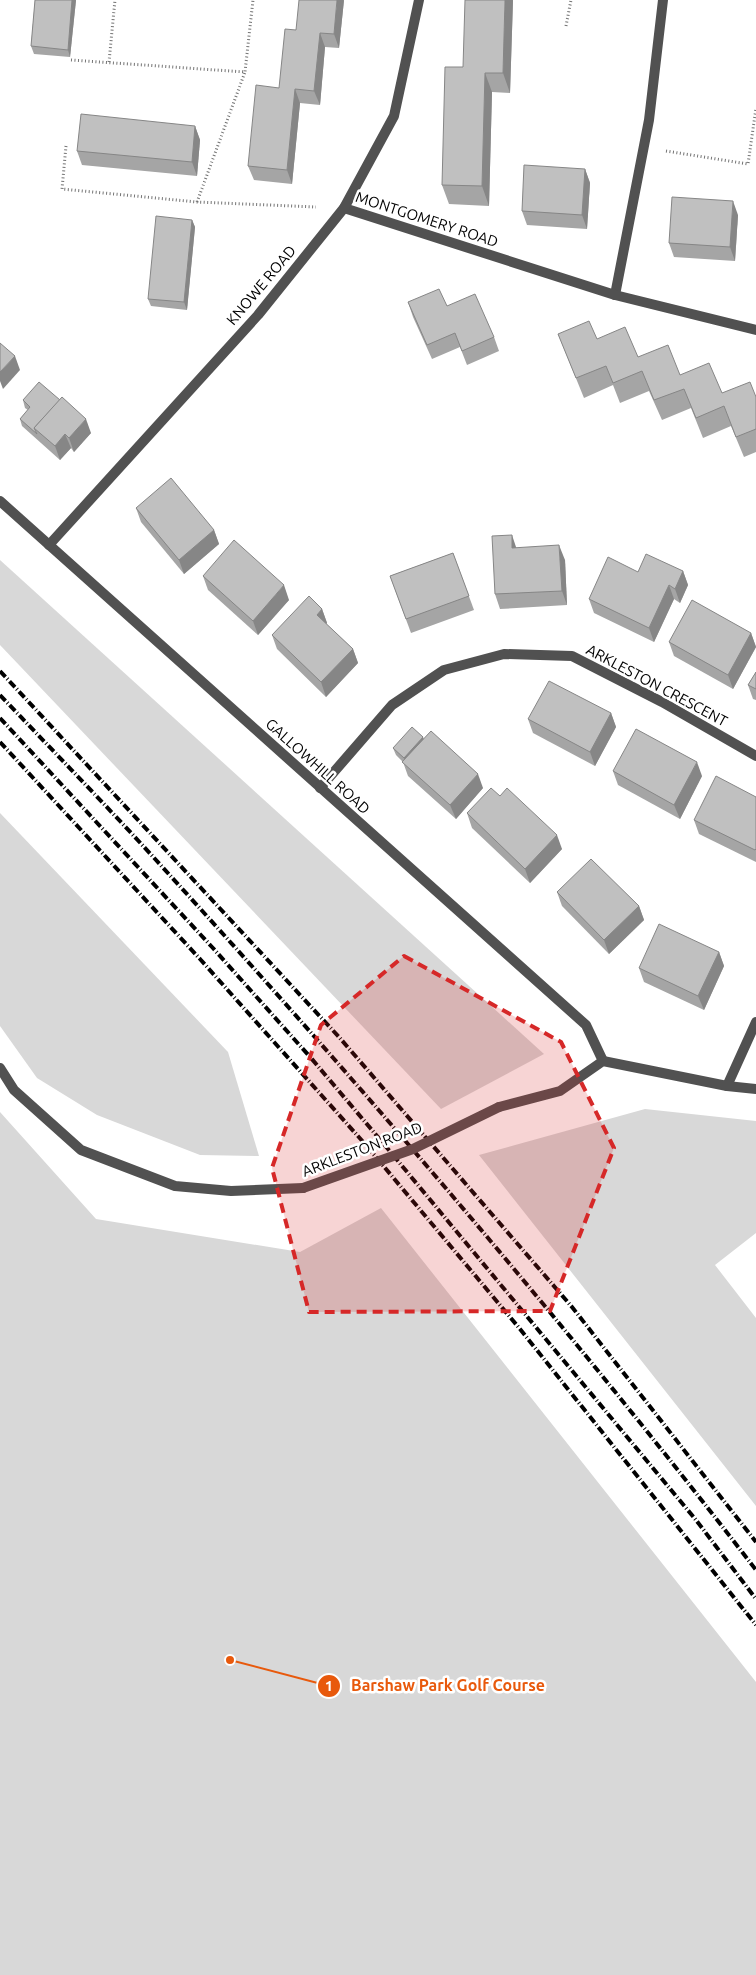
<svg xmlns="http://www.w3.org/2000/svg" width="756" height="1975" font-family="Ubuntu,sans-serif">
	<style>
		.green { fill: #d8d8d8 }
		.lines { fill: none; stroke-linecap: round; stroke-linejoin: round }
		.path { stroke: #737373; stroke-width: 3; stroke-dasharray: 1 2.5; stroke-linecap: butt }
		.service { stroke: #515151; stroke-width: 10 }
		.minor { stroke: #515151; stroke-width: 10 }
		.tertiary { stroke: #515151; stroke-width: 10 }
		.rail { stroke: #000; stroke-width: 4; stroke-dasharray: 8 2.5 1 2.5; stroke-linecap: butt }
		.tertiary-bridge { stroke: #515151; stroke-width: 10 }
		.wall { fill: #a5a5a5 }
		.shaded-wall { fill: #868686 }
		.building { fill: #c0c0c0; stroke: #868686 }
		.marked { fill: #d62828; fill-opacity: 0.2; stroke: #d62828; stroke-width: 4; stroke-dasharray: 10 6; stroke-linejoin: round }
		.labels { text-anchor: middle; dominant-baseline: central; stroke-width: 5; stroke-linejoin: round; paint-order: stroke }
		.street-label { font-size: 15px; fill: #000; stroke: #fff }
		.leader { fill: none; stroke: #e8590c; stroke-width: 2 }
		.callout-dot { fill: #e8590c; stroke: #fff; stroke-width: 2 }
		.mark-label { font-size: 15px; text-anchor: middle; font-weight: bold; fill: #fff }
		.callout-label { font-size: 16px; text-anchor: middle; font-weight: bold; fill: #e8590c; stroke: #fff; stroke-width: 5; stroke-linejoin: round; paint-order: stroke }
	</style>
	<rect width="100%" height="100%" fill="#fff"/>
	<g class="green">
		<path d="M0,560L544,1054L441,1109L0,645Z"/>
		<path d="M0,813L228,1052L259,1156L200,1155L97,1115L37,1078L0,1026Z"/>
		<path d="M645,1109L756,1121V1233L715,1265L756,1318V1506L479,1155Z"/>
		<path d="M0,1112L96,1219L300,1252L381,1208L756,1682V1975H0Z"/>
	</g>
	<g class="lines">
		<g class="path">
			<path d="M566,26L571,0"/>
			<path d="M71,60L245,72L253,0"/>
			<path d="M109,62L115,0"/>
			<path d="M66,146L62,189L197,202L316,207"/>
			<path d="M666,151L748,164L756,108"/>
			<path d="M197,202L245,72"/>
		</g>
		<path class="service" d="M615,295L649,120L663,0"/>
		<g class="minor">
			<path d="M344,208L615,295L756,330"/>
			<path d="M0,501L586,1025L603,1061"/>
			<path d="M49,545L258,315L344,208L394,116L419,0"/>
			<path d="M320,788L392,705L444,670L504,654L572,656L662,702L756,756"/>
			<path d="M727,1086L756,1022"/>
		</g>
		<g class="tertiary">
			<path d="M0,1068L14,1090L81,1150L175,1186L231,1191L303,1188"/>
			<path d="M499,1107L560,1091L603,1061L727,1086L756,1089"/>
		</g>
		<g class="rail">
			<path d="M0,671L339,1037L572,1307L756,1542"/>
			<path d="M0,695C52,750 105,804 156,860C365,1089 567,1325 756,1570"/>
			<path d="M0,718L212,947L311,1058L388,1149L696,1520L756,1599"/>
			<path d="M0,742L200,959L365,1144L520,1329L756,1625"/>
		</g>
		<path class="tertiary-bridge" d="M303,1188L413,1149L499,1107"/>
	</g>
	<g class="wall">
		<path d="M35,0H76L70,57L34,54L31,46Z"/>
		<path d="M344,0L339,48L325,47L320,105L300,103L292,184L254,180L248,166L279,88Z"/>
		<path d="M513,0L510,93L492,92L489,206L449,204L442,185L463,67Z"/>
		<path d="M195,126L200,140L197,176L82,165L77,151Z"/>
		<path d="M585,169L590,183L587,229L527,225L522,211Z"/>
		<path d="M738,215L735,261L674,257L669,243Z"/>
		<path d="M192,220L195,227L187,310L151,306L148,299Z"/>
		<path d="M408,302L447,306L494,337L499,351L467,365L460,347L432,359L413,317Z"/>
		<path d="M558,334L597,339L722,393L756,397V452L744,457L731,426L703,438L691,408L662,420L649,391L620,403L613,385L584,398Z"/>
		<path d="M23,400L91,433L74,452L71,448L60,460L22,426L20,419L28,410L25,408Z"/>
		<path d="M136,508L214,530L219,544L184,574L141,522Z"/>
		<path d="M516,548L565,560L567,605L500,609L495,594Z"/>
		<path d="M453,553L474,610L411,633L390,576Z"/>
		<path d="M683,571L688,585L680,603L674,599L654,642L594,613L589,599L638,572Z"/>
		<path d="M203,576L289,600L258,635L208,590Z"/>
		<path d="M322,609L327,623L326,624L353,649L358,663L326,697L277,649L272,635Z"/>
		<path d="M751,633L756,647L733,689L674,656L669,642Z"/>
		<path d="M756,672V700L753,699L748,685Z"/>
		<path d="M611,713L616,727L595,766L533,733L528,719Z"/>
		<path d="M424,739L483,788L456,819L408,776L403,762L396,755L393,748Z"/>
		<path d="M613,771L702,776L680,819L618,785Z"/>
		<path d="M500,796L562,849L530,883L472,828L467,813Z"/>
		<path d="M756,797V862L699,834L694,820Z"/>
		<path d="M557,892L639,906L644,920L609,954L562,906Z"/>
		<path d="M719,952L724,966L704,1010L644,982L639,968Z"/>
	</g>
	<g class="shaded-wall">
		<path d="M72,0H76L70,57L68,50Z"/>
		<path d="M337,0H344L339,48L334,34Z"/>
		<path d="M505,0H513L510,93L503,73Z"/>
		<path d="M320,33L325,47L320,105L314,91Z"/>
		<path d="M485,73L492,92L489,206L482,186Z"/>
		<path d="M295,89L300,103L292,184L287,170Z"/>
		<path d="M195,126L200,140L197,176L192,162Z"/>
		<path d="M585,169L590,183L587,229L582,215Z"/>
		<path d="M733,201L738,215L735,261L730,247Z"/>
		<path d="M192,220L195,227L187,310L184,302Z"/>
		<path d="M15,356L20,370L3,389L0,381V372Z"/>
		<path d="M86,419L91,433L74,452L69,438Z"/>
		<path d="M65,434L71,448L60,460L55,446Z"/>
		<path d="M214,530L219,544L184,574L179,560Z"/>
		<path d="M512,535L517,550L512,548Z"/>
		<path d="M559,545L565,560L567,605L562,591Z"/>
		<path d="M683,571L688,585L680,603L675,589Z"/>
		<path d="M284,585L289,600L258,635L253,621Z"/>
		<path d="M669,585L674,599L654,642L649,628Z"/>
		<path d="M322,609L327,623L322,629L317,615Z"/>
		<path d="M751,633L756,647L733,689L728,675Z"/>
		<path d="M353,649L358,663L326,697L321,682Z"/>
		<path d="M611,713L616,727L595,766L590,752Z"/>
		<path d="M423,737L426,744L407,766L404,758Z"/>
		<path d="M697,762L702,776L680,819L674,805Z"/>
		<path d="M478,774L483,788L456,819L450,805Z"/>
		<path d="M557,835L562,849L530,883L525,869Z"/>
		<path d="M639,906L644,920L609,954L604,940Z"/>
		<path d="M719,952L724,966L704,1010L698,996Z"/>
	</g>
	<g class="building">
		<path d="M35,0H72L68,50L31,46Z"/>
		<path d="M299,0H337L334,34L320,33L314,91L295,89L287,170L248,166L256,85L279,88L285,29L296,30Z"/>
		<path d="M465,0H505L503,73H485L482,186L442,185L445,67H463Z"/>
		<path d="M81,114L195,126L192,162L77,151Z"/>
		<path d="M524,165L585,169L582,215L522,211Z"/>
		<path d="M672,197L733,201L730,247L669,243Z"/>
		<path d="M156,216L192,220L184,302L148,299Z"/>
		<path d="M439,289L447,306L475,294L494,337L462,351L455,333L427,345L408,302Z"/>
		<path d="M589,321L597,339L625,327L638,357L668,345L680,375L709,363L722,393L750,382L756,397V429L736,437L724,406L696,418L684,389L654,400L642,371L613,383L606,366L576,378L558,334Z"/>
		<path d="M0,343L15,356L0,372Z"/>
		<path d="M39,382L60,400L34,428L37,434L20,419L30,407L23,400Z"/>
		<path d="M62,397L86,419L69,438L65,434L55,446L34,428Z"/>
		<path d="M171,478L214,530L179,560L136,508Z"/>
		<path d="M512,535V548L559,545L562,591L495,594L492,536Z"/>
		<path d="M234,540L284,585L253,621L203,576Z"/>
		<path d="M453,553L469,596L406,619L390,576Z"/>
		<path d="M646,554L683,571L675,589L669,585L649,628L589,599L608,557L638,572Z"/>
		<path d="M309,596L322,609L317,615L353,649L321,682L272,635Z"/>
		<path d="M692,600L751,633L728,675L669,642Z"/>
		<path d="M756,672V689L748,685Z"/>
		<path d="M549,681L611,713L590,752L528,719Z"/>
		<path d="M412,727L423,737L404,758L393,748Z"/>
		<path d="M636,729L697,762L674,805L613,771Z"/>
		<path d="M431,731L478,774L450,805L402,762Z"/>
		<path d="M716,776L756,797V849L755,850L694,820Z"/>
		<path d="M491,788L500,796L507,788L557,835L525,869L467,813Z"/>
		<path d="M591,859L639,906L604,940L557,892Z"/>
		<path d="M659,924L719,952L698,996L639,968Z"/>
	</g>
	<path class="marked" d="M404,956L561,1042L614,1148L550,1311L309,1312L272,1168L321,1025Z"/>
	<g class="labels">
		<g class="street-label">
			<text transform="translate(427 219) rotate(18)">MONTGOMERY ROAD</text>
			<text transform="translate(261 285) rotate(-50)">KNOWE ROAD</text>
			<text transform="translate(657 685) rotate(28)">ARKLESTON CRESCENT</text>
			<text transform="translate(318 766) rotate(42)">GALLOWHILL ROAD</text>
			<text transform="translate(362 1149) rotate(-21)">ARKLESTON ROAD</text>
		</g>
	</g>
	<path class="leader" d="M230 1660L329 1686"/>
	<g class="callout-dot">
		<circle cx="230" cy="1660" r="5"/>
		<circle cx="329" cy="1686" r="12"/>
	</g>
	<g class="mark-label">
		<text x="329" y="1691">1</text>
	</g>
	<g class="callout-label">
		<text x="448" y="1691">Barshaw Park Golf Course</text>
	</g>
</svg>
